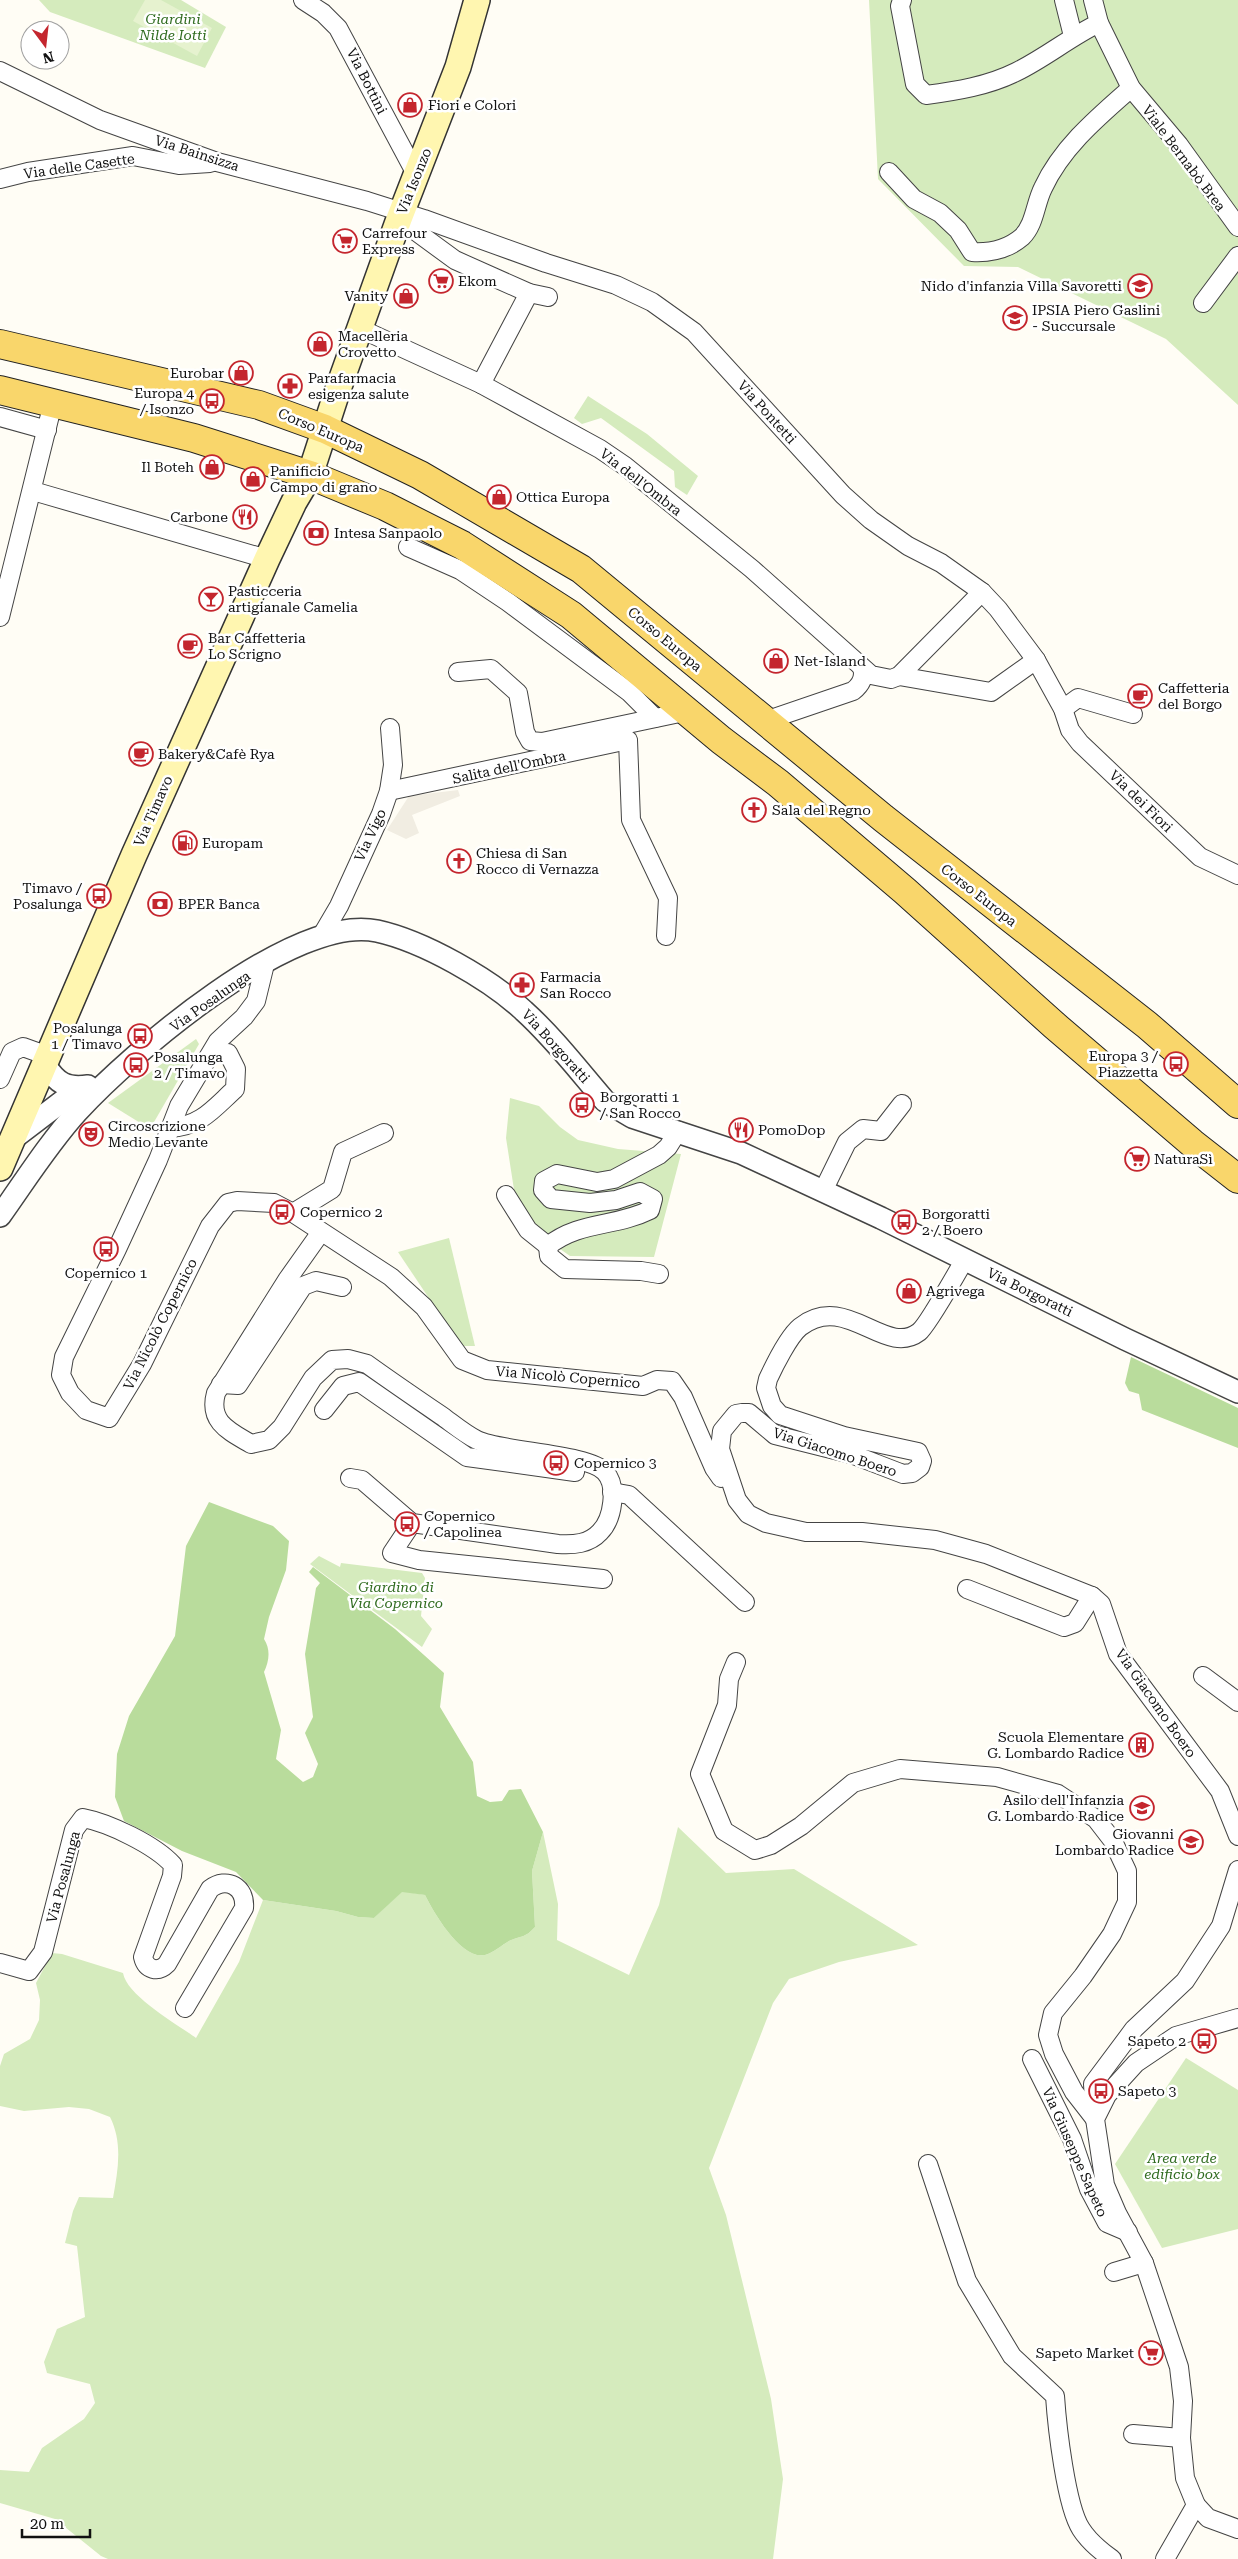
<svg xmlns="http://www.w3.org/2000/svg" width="1238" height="2559" font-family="'Roboto Serif',serif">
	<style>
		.green { fill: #d5ebbd }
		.forest { fill: #b9dc9c }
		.pitch { fill: #e6f2cf }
		.plaza { fill: #f1ede2 }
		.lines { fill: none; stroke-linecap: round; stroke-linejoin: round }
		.minor-casing { stroke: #444; stroke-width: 20 }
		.tertiary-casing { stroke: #444; stroke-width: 24 }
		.secondary-casing { stroke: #333; stroke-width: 28 }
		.primary-casing { stroke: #222; stroke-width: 30 }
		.minor { stroke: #fff; stroke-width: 18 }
		.tertiary { stroke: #fff; stroke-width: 21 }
		.secondary { stroke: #fff6b0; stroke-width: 25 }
		.primary { stroke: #f9d66b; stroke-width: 28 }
		.labels { text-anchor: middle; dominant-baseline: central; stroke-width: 5; stroke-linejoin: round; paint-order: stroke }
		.park-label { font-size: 14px; font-style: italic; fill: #2f6b1f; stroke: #fff }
		.street-label { font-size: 14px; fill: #111; stroke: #fff }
		.poi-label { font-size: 14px; fill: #111; stroke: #fff; text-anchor: start }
	</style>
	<rect width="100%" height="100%" fill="#fffdf5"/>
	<g class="green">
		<path d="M39,0H181L226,27L205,68L50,12Z"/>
		<path d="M869,0H1238V405L1166,339L1018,267L964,266L878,179Z"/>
		<path d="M588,396L647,434L698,476L687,495L675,487L674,471L601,418L582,424L574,418Z"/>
		<path d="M196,1039L199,1044L150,1129L108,1103Z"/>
		<path d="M510,1098L539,1106L560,1127L578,1140L618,1149L681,1154L654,1257L570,1256L546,1239L529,1219L515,1196L506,1138Z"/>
		<path d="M449,1238L475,1346H461L398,1252Z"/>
		<path d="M319,1556L340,1567L341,1563L422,1573L425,1578L421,1616L432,1629L422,1647L310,1564Z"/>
		<path d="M678,1827L726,1873L794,1869L918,1945L839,1962L789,1979L773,2003L709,2168L726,2215L771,2399L783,2479L773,2559H108L101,2556L55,2519L0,2503V2470L29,2472L42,2448L84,2419L95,2403L90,2384L47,2373L44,2362L57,2329L85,2317L77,2246L65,2243L73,2211L79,2197L113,2198C118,2170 123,2143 110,2117L89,2109L69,2107L24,2111L0,2106V2066L4,2054L30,2039L39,2020L40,2000L36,1983L52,1953L62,1954L123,1973C127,1996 177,2024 196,2038L239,1962L263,1900L336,1911L358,1917L374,1918L402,1891L425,1895C434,1913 461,1960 485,1955C493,1953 502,1945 509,1941C522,1935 524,1939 535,1927L532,1871L543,1832L558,1904L557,1940L629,1975L659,1905Z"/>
		<path d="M1186,2058L1238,2090V2229L1162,2248L1115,2164Z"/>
	</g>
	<g class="forest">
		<path d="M1131,1357L1238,1408V1448L1142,1410L1139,1394L1129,1391L1125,1383Z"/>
		<path d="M209,1502L273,1526L289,1541L286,1570L269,1617L264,1639C271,1650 269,1661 264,1672L281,1730L276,1759L303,1782L313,1777L318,1764L305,1733L313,1717L305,1654L316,1588L320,1583L309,1572L313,1567L395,1629L444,1673L440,1707L473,1762L477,1796L490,1802L502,1801L509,1790L521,1789L543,1832L532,1871L535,1927C524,1939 522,1935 509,1941C502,1945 493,1953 485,1955C461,1960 434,1913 425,1895L402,1892L374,1918L358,1917L336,1911L263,1900L236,1872L182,1851L124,1821L115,1797L117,1754L129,1716L175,1636L186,1546Z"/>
	</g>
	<path class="pitch" d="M145,0H161L212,28L197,56L133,21Z"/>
	<path class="plaza" d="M458,790L460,796L412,815L419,833L406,839L387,830L409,796Z"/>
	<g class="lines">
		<g class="minor-casing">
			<g id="minor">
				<path d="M303,0L323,13L338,28L416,174"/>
				<path d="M902,0L900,6L915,84L926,95C956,91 988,86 1016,72C1045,58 1070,37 1099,23"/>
				<path d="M1064,0L1073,36"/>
				<path d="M1093,0L1099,23L1131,88L1179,145L1238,227"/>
				<path d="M0,71L100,120L217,162L367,201L424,219L546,263L616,285L652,302L694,332L843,495L871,520L908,546L941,563L982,592L998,609L1036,660L1063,709L1070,730L1080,743L1200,857L1238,875"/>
				<path d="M889,172L914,199L940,213L958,230L972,252C990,253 1008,249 1022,237C1035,224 1035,204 1043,188C1062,147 1098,117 1131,88"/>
				<path d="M0,179L28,172L133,156L179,165L210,163"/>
				<path d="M399,219L455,260L529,293L548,297"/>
				<path d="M1203,303L1238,256"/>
				<path d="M361,329L481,384L600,449L625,466L752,569L871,675L891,679L899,676L982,592"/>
				<path d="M481,384L529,293"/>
				<path d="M0,417L47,430"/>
				<path d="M33,491L267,559"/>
				<path d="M408,547L460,570L508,602L629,692L655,718"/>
				<path d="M0,617L53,403"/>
				<path d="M458,672L491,669L518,693L525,732L530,741L542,742L689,711"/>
				<path d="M899,676L991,692L1036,660"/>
				<path d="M1063,709L1078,698L1133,714"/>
				<path d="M765,721L853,691C861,685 865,677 862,668"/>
				<path d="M389,791L628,740L631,820L668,898L666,936"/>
				<path d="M322,935L339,906L381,814L389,791L393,765L390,728"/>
				<path d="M265,964L256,1001L244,1017L218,1041L179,1106L158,1160L117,1249L64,1357L61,1375L70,1393L86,1410L109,1418L142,1364L210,1226L228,1203L237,1201L274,1203L293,1213L391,1277L424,1307L462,1360L487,1370L643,1386L657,1380L672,1381L683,1397L714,1468L721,1478"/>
				<path d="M0,1079L12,1052L23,1047L48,1056"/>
				<path d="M170,1128C201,1126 213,1109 235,1089L236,1069L228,1053"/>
				<path d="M823,1191L847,1142L863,1129L881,1131L902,1104"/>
				<path d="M506,1195L528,1230L548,1246"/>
				<path d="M293,1213L332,1189L343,1152L384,1133"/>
				<path d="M321,1232L287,1280L216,1393C208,1422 229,1431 251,1444L269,1440L282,1427L313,1378L332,1360L348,1359L367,1364C392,1382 417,1399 442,1416C453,1424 465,1434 477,1440C502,1452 590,1454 605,1472C618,1486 613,1519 600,1532C589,1544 574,1545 558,1544L412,1523L362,1480L350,1478"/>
				<path d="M964,1261C956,1274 928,1325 919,1332C885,1358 846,1291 800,1327C789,1336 774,1366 768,1379L766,1388L772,1406L780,1415L844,1436L918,1452L922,1461L920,1467L912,1473L903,1474L851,1454L775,1435L749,1413H742L736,1414L722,1431L720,1449L737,1500L748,1514L766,1523L806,1532H862L935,1540L986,1554L1092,1596L1101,1604L1118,1654L1220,1791L1238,1836"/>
				<path d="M659,1274L641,1271L565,1269L549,1256L548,1246C579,1221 616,1227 650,1210L653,1199L640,1192L616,1200L590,1203L551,1199L543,1190L544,1181L557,1174L597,1182L614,1179L659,1155L668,1147L678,1131"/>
				<path d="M221,1384L238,1385L303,1286L316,1281L342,1287"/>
				<path d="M324,1410L343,1386L359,1382L467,1457L575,1472L576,1460"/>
				<path d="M612,1492L629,1495L745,1602"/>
				<path d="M412,1523L392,1553L419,1560L603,1579"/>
				<path d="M967,1589L1064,1627L1075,1623L1092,1596"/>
				<path d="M736,1662L729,1679L727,1705L700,1774L724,1831L755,1850L771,1845L801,1826L853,1783L900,1769L997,1777L1058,1794L1096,1819L1113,1841L1127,1871V1902L1112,1934L1083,1976L1053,2013L1048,2035L1054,2054L1074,2092L1095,2119"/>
				<path d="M1203,1676L1238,1702"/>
				<path d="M0,1963L29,1971L43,1952L74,1830L83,1818C109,1823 155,1845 173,1865L172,1876L143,1957C146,1970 158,1973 167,1964L210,1889C227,1876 246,1887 244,1908L185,2008"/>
				<path d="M1238,2018L1176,2036L1136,2063L1107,2095L1095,2119L1105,2185L1117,2213L1144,2263L1179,2367L1183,2401L1181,2438L1185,2478L1196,2505L1208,2518L1238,2529"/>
				<path d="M1032,2059L1072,2139L1089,2189L1107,2223L1128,2232"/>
				<path d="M1095,2116L1093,2084L1134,2029L1185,1981L1221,1926L1238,1870"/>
				<path d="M928,2164L967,2281L1012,2356L1055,2396C1057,2426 1066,2506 1081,2529C1088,2540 1102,2552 1112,2559"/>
				<path d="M1114,2272L1144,2263"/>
				<path d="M1133,2434L1181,2438"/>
				<path d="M1165,2559L1196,2505"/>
			</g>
		</g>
		<g class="tertiary-casing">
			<g id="tertiary">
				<path d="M45,1065C57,1083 66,1089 88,1086"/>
				<path d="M14,1138L81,1087"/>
				<path d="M0,1216C25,1181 48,1144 77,1112C131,1053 294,913 377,931C423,941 490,979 524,1011C554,1038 579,1071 605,1101L632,1117L741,1153L881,1218L1125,1339L1238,1392"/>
			</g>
		</g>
		<g class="secondary-casing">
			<path id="secondary" d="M0,1168L134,855L267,559L294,502L310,475L337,392L399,219L458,67L477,0"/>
		</g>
		<g class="primary-casing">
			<g id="primary">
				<path d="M0,344L259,405L325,429L420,475L581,569L883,818L1147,1025L1238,1104"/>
				<path d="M0,390L194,438L310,475L385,506L462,545L571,615L721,740L778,783L905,891L1054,1025L1192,1143L1238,1179"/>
			</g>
		</g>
		<use href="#minor" class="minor"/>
		<use href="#tertiary" class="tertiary"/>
		<use href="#secondary" class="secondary"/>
		<use href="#primary" class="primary"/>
	</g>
	<defs>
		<g id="shop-ring" transform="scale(1.25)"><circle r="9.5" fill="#fff" stroke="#c4262e" stroke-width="1.5"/><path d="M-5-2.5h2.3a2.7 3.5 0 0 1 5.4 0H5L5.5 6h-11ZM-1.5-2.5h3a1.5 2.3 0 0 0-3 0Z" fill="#c4262e"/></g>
		<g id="supermarket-ring" transform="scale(1.25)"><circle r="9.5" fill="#fff" stroke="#c4262e" stroke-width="1.5"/><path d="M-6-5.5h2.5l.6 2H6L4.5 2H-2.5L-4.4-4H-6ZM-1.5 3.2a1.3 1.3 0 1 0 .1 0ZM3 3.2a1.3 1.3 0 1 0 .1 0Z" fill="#c4262e"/></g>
		<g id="school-ring" transform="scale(1.25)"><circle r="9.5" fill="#fff" stroke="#c4262e" stroke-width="1.5"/><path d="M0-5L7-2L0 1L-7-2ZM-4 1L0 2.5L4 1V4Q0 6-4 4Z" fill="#c4262e"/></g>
		<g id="pharmacy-ring" transform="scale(1.25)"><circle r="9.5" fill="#fff" stroke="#c4262e" stroke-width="1.5"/><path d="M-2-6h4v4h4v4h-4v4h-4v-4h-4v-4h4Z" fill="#c4262e"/></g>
		<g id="bus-ring" transform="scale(1.25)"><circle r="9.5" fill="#fff" stroke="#c4262e" stroke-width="1.5"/><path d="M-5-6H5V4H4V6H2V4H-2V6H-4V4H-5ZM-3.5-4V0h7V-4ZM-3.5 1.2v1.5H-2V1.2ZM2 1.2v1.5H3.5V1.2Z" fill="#c4262e"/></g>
		<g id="restaurant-ring" transform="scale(1.25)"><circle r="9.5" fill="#fff" stroke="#c4262e" stroke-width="1.5"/><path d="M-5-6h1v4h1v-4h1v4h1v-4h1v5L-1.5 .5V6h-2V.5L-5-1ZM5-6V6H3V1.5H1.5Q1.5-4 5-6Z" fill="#c4262e"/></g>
		<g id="bank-ring" transform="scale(1.25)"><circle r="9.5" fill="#fff" stroke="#c4262e" stroke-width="1.5"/><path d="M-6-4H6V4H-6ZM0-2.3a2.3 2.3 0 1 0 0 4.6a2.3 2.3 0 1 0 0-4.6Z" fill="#c4262e"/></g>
		<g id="bar-ring" transform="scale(1.25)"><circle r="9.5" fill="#fff" stroke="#c4262e" stroke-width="1.5"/><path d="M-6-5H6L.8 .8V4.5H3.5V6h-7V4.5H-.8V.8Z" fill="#c4262e"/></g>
		<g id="cafe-ring" transform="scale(1.25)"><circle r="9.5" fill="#fff" stroke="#c4262e" stroke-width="1.5"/><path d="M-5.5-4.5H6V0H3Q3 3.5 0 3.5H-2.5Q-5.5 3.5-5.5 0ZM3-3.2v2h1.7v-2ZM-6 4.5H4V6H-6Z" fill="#c4262e"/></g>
		<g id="church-ring" transform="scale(1.25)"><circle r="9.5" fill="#fff" stroke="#c4262e" stroke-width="1.5"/><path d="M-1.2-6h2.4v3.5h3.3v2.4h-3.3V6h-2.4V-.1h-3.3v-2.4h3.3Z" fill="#c4262e"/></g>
		<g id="fuel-ring" transform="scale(1.25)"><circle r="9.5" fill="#fff" stroke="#c4262e" stroke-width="1.5"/><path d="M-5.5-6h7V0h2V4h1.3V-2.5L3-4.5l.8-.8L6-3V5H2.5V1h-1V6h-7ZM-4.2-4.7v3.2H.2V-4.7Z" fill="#c4262e"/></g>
		<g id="theatre-ring" transform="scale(1.25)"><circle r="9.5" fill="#fff" stroke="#c4262e" stroke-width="1.5"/><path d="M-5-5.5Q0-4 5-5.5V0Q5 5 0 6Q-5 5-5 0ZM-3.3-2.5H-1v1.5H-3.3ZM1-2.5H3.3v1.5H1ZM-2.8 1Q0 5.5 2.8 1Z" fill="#c4262e"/></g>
		<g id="building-ring" transform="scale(1.25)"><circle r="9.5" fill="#fff" stroke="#c4262e" stroke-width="1.5"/><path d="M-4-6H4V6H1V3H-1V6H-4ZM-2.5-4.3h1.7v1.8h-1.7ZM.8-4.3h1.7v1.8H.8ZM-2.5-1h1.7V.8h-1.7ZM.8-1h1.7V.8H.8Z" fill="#c4262e"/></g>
	</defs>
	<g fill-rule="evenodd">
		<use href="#shop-ring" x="410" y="105"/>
		<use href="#supermarket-ring" x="345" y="241"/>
		<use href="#supermarket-ring" x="441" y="281"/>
		<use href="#school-ring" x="1140" y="286"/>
		<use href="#shop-ring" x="406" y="296"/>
		<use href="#school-ring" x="1015" y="318"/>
		<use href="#shop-ring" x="320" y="344"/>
		<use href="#shop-ring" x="241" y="373"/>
		<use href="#pharmacy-ring" x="290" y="386"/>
		<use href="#bus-ring" x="212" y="401"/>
		<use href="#shop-ring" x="212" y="467"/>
		<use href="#shop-ring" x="253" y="479"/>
		<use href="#shop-ring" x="499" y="497"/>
		<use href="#restaurant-ring" x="245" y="517"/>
		<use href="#bank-ring" x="316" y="533"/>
		<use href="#bar-ring" x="211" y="599"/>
		<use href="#cafe-ring" x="190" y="646"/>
		<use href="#shop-ring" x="776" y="661"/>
		<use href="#cafe-ring" x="1140" y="696"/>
		<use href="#cafe-ring" x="141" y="754"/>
		<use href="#church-ring" x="754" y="810"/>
		<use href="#fuel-ring" x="185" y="843"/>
		<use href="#church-ring" x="459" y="861"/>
		<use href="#bus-ring" x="99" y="896"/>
		<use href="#bank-ring" x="160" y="904"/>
		<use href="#pharmacy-ring" x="522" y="985"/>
		<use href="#bus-ring" x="140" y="1036"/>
		<use href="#bus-ring" x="1176" y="1064"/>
		<use href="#bus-ring" x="136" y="1065"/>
		<use href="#bus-ring" x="582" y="1105"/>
		<use href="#restaurant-ring" x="741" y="1130"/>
		<use href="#theatre-ring" x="91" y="1134"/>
		<use href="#supermarket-ring" x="1137" y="1159"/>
		<use href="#bus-ring" x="282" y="1212"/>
		<use href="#bus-ring" x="904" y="1222"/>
		<use href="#bus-ring" x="106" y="1249"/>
		<use href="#shop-ring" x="909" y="1291"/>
		<use href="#bus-ring" x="556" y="1463"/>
		<use href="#bus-ring" x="407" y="1524"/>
		<use href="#building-ring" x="1141" y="1745"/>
		<use href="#school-ring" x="1142" y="1808"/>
		<use href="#school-ring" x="1191" y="1842"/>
		<use href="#bus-ring" x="1204" y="2041"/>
		<use href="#bus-ring" x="1101" y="2091"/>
		<use href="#supermarket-ring" x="1151" y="2353"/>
	</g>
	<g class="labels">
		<g class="park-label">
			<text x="173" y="19">Giardini<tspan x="173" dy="16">Nilde Iotti</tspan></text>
			<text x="396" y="1587">Giardino di<tspan x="396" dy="16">Via Copernico</tspan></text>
			<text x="1182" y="2158">Area verde<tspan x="1182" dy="16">edificio box</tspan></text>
		</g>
		<g class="street-label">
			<text transform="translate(367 81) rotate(63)">Via Bottini</text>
			<text transform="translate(197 153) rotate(18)">Via Bainsizza</text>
			<text transform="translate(1184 158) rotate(53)">Viale Bernabò Brea</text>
			<text transform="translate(79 166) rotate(-8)">Via delle Casette</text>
			<text transform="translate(414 181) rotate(-68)">Via Isonzo</text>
			<text transform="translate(767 412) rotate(48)">Via Pontetti</text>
			<text transform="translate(321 430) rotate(23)">Corso Europa</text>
			<text transform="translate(641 482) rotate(38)">Via dell'Ombra</text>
			<text transform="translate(665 639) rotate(40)">Corso Europa</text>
			<text transform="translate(509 767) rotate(-12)">Salita dell'Ombra</text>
			<text transform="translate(1141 801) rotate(44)">Via dei Fiori</text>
			<text transform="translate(153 811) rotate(-66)">Via Timavo</text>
			<text transform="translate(370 835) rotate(-65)">Via Vigo</text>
			<text transform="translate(979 895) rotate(38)">Corso Europa</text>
			<text transform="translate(210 1001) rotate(-35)">Via Posalunga</text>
			<text transform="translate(556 1046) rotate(48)">Via Borgoratti</text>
			<text transform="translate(1030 1292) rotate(26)">Via Borgoratti</text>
			<text transform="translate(160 1324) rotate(-63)">Via Nicolò Copernico</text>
			<text transform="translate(568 1377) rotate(5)">Via Nicolò Copernico</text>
			<text transform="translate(835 1452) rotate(18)">Via Giacomo Boero</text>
			<text transform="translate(1156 1703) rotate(55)">Via Giacomo Boero</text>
			<text transform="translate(63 1877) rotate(-75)">Via Posalunga</text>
			<text transform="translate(1075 2152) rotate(66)">Via Giuseppe Sapeto</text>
		</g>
		<g class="poi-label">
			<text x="428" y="105">Fiori e Colori</text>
			<text x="362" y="233">Carrefour<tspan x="362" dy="16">Express</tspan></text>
			<text x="458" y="281">Ekom</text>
			<text x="1122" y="286" text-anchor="end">Nido d'infanzia Villa Savoretti</text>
			<text x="388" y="296" text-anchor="end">Vanity</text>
			<text x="1032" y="310">IPSIA Piero Gaslini<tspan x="1032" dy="16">- Succursale</tspan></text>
			<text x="338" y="336">Macelleria<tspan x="338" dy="16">Crovetto</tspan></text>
			<text x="224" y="373" text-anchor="end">Eurobar</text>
			<text x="308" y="378">Parafarmacia<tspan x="308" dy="16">esigenza salute</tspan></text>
			<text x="194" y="393" text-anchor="end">Europa 4<tspan x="194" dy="16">/ Isonzo</tspan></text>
			<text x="194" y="467" text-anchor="end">Il Boteh</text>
			<text x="270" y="471">Panificio<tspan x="270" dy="16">Campo di grano</tspan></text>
			<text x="516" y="497">Ottica Europa</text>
			<text x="228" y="517" text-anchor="end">Carbone</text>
			<text x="334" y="533">Intesa Sanpaolo</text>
			<text x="228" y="591">Pasticceria<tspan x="228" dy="16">artigianale Camelia</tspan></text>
			<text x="208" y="638">Bar Caffetteria<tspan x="208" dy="16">Lo Scrigno</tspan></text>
			<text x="794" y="661">Net-Island</text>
			<text x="1158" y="688">Caffetteria<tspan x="1158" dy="16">del Borgo</tspan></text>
			<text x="158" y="754">Bakery&amp;Cafè Rya</text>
			<text x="772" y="810">Sala del Regno</text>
			<text x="202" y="843">Europam</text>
			<text x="476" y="853">Chiesa di San<tspan x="476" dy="16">Rocco di Vernazza</tspan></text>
			<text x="82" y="888" text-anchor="end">Timavo /<tspan x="82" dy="16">Posalunga</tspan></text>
			<text x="178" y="904">BPER Banca</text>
			<text x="540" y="977">Farmacia<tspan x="540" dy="16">San Rocco</tspan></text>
			<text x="122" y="1028" text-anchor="end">Posalunga<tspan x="122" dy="16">1 / Timavo</tspan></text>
			<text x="1158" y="1056" text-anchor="end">Europa 3 /<tspan x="1158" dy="16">Piazzetta</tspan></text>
			<text x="154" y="1057">Posalunga<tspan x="154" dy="16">2 / Timavo</tspan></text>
			<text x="600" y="1097">Borgoratti 1<tspan x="600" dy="16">/ San Rocco</tspan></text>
			<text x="108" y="1126">Circoscrizione<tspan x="108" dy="16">Medio Levante</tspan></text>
			<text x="758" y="1130">PomoDop</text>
			<text x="1154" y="1159">NaturaSì</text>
			<text x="300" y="1212">Copernico 2</text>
			<text x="922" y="1214">Borgoratti<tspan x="922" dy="16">2 / Boero</tspan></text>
			<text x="106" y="1273" text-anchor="middle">Copernico 1</text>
			<text x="926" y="1291">Agrivega</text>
			<text x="574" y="1463">Copernico 3</text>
			<text x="424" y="1516">Copernico<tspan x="424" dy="16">/ Capolinea</tspan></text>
			<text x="1124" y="1737" text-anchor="end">Scuola Elementare<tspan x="1124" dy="16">G. Lombardo Radice</tspan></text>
			<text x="1124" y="1800" text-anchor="end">Asilo dell'Infanzia<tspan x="1124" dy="16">G. Lombardo Radice</tspan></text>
			<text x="1174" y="1834" text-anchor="end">Giovanni<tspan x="1174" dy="16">Lombardo Radice</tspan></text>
			<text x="1186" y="2041" text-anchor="end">Sapeto 2</text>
			<text x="1118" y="2091">Sapeto 3</text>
			<text x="1134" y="2353" text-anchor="end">Sapeto Market</text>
		</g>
	</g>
	<g transform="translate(45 45) rotate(165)"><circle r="24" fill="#ffffff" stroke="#a0a0a0"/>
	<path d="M0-4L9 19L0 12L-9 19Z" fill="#c4262e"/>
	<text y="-8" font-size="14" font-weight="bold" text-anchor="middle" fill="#111111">N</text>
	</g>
	<path d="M22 2529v8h68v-8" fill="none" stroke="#111111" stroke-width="2.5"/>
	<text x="30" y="2529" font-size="15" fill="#111111" stroke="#ffffff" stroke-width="4" paint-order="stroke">20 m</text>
</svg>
